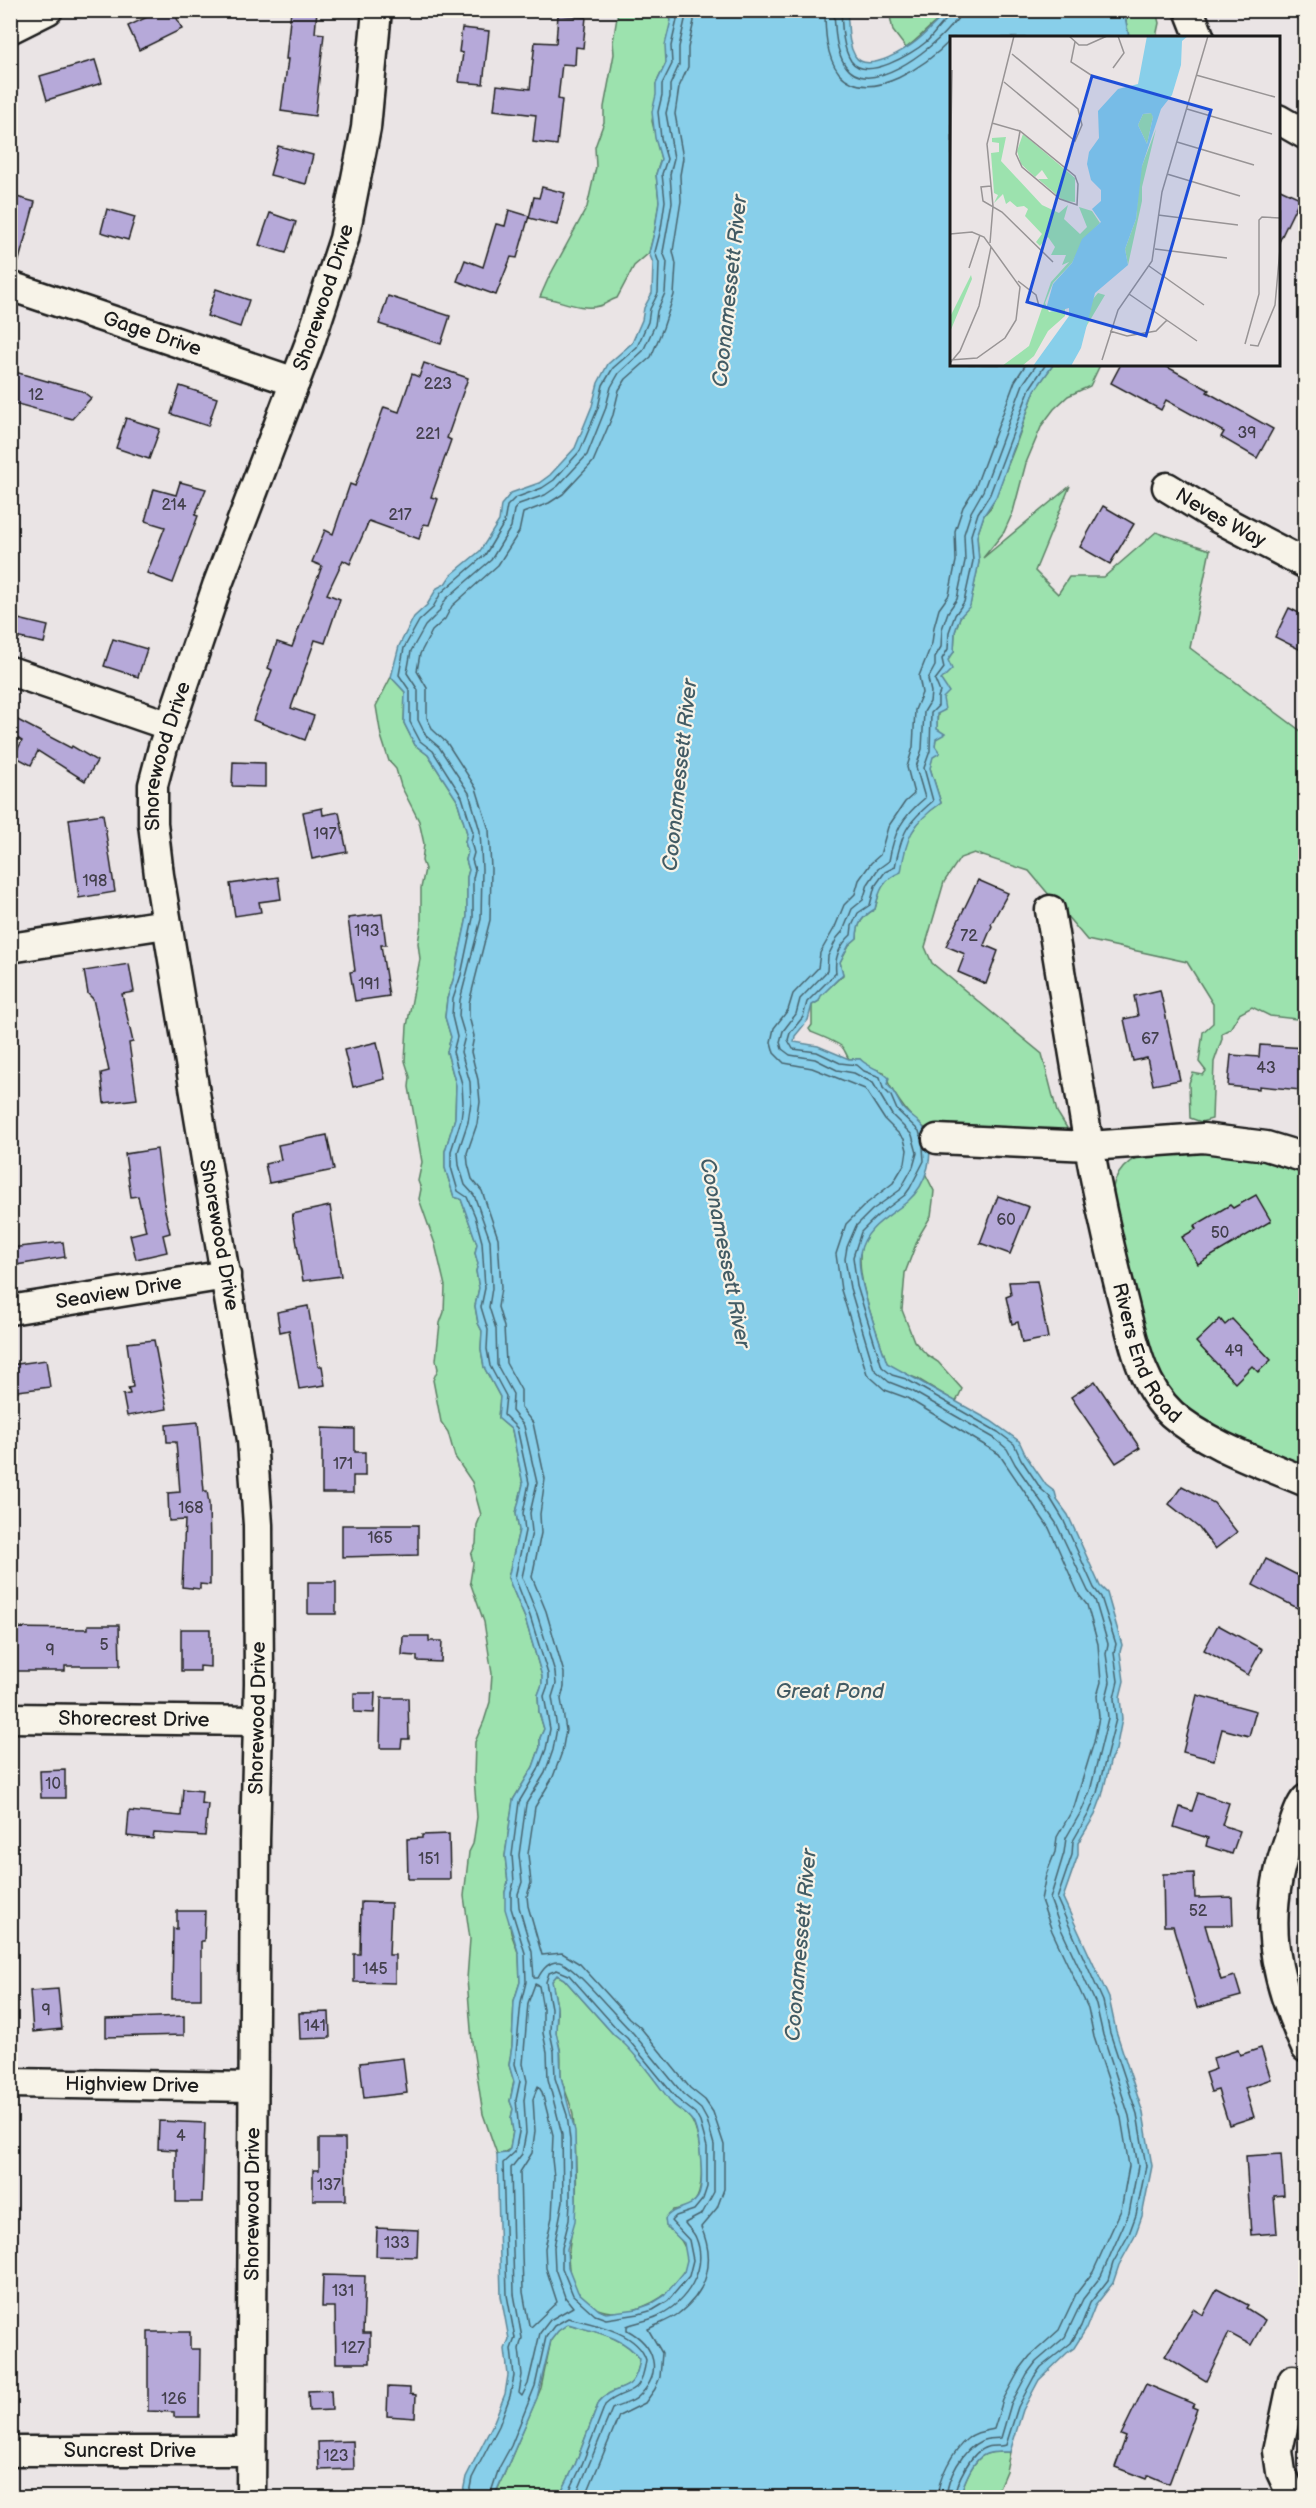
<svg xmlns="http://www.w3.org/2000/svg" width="1316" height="2508" font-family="'Balsamiq Sans',sans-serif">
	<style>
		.green { fill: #9ce2ae; stroke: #5c7f65; stroke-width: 1.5 }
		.water { fill: #88cfea; stroke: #5d8798; stroke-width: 1.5; fill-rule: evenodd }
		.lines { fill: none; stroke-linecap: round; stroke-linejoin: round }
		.shore { stroke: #47646e; stroke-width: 1.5 }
		.building { fill: #b6a9d9; stroke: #1c1c1c; stroke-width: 1.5 }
		.minor-casing { stroke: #1c1c1c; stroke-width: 33 }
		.minor { stroke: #f7f3e8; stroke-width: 28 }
		.labels { text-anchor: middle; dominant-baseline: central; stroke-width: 4.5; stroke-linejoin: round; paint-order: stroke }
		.number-label { font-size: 16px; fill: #423f4b }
		.street-label { font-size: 20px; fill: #1c1c1c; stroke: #f7f3e8 }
		.water-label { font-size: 21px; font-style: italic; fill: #425b64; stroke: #f7f3e8 }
		.inset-road { fill: none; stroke: #989495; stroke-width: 1.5 }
		.view { fill: #1d4ed8; fill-opacity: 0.15; stroke: #1d4ed8; stroke-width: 3 }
		.inset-edge { fill: none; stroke: #1c1c1c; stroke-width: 3 }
	</style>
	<rect width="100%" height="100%" fill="#eae4e5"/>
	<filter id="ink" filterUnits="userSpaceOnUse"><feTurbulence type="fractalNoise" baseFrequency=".0167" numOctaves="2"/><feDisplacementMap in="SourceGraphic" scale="12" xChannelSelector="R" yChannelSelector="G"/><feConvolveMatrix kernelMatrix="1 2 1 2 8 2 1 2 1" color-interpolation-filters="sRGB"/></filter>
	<g filter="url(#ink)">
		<g class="green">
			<path d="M618,11H667L671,20L666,63L656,84L657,95L652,121L661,159L656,174L659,201L655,229L649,253L634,266L617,298C610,300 605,305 599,306C580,311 559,299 540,297L548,279L587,207L596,167L595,147L604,122V107L614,54L613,42Z"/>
			<path d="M889,11H951C934,20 922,37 906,48L893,31Z"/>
			<path d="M1124,11H1156L1159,23L1156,37H1129Z"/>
			<path d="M1053,365H1100L1090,386L1068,396L1054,409L1042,425L1026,463L1013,512L1004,532L983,558L1070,486L1035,571L1058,594L1069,577H1104L1156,532L1210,550L1190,648L1301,731L1305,721V1020L1270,1016L1252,1007L1239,1014L1230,1029L1222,1033V1039L1214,1062L1212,1119L1201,1122L1190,1118L1189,1083L1193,1073L1203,1075L1206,1071L1199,1062L1203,1032L1213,1023V1004L1187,962L1087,940L1029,871L974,853L960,858L944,882L925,947L932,963L1042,1054L1057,1112L1067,1128L1056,1140C1037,1139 932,1133 923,1127C908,1117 889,1088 884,1072L866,1066L860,1059H849C846,1055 845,1050 842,1047C839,1043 816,1034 811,1032L809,1029L812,1025V1005L819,1001L820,996L843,975L840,962L849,945L857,938C857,923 863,916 875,909L880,890L904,853L907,839L923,816L941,803L930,768L935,746L941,680L948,660L954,652L955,632L960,617L970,605L979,562L977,536L984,515L991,507L1015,447L1035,390Z"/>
			<path d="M391,677L405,692L404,723L415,745L428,755L457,800L467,833L465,842L468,852L466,860L469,870L467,877V917L455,974L447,999L445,1017L451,1037L447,1052L456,1085L455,1118L445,1151V1168L454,1197L461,1199L477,1244L475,1253L478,1264L476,1271L479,1288L475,1306L478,1323L482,1331L481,1349L484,1367L500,1397L498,1418L512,1430L523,1484L516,1513L519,1530L508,1578L525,1618L542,1676V1685L538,1695L539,1712L544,1729L540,1738V1747L533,1767L513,1800L505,1856L508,1882L505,1892L511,1933L519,1955L520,1982L514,2001L512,2046L509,2065L514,2081L510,2101L513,2109L511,2118L513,2131L510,2149L500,2155L497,2154L483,2114L472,2042L467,1979L470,1939L464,1896L469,1852L473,1844L477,1817L474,1778L475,1742L484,1721L490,1702L492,1674L484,1622L470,1582L473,1563L471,1555L476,1544L477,1525L481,1515L472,1482L455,1457L448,1432L441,1422L433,1380L438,1369L436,1360L440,1323L444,1312L445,1286L435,1244L419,1199L421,1189L418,1181L422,1162L409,1087L410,1077L405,1061L407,1026L420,959L418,943L421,924V888L425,869L422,861L424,844L419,821L401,786L396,769L389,761L381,736L376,706Z"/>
			<path d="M1162,1149L1263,1157L1305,1172V1471L1192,1419L1154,1373L1112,1190C1118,1164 1137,1154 1162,1149Z"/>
			<path d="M925,1173L934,1191L933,1201L931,1216L919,1236L905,1273L902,1310L914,1341L927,1355L938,1362L962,1389L956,1402L918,1379L895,1370L887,1363C878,1334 847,1261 866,1235C877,1221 895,1212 908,1200C916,1193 920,1182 925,1173Z"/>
			<path d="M557,1975L564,1979L614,2035C635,2050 656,2082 672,2102C677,2110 687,2112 692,2121C701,2136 708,2194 691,2205C687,2208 678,2209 673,2210L666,2226C672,2231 678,2235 682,2242C711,2286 609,2342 578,2293C558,2261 575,2234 576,2201C577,2172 576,2144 573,2115C571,2102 563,2089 561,2076C560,2067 562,2058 560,2049C559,2043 556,2037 556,2031C556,2023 558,2016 557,2008C556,1999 553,1990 552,1981Z"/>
			<path d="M568,2324C594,2332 624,2336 640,2359C634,2399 617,2381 599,2402L575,2465L559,2497L494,2498L541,2388L551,2340L558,2331Z"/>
			<path d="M1010,2452L1006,2471L995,2497L959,2498C964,2484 972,2459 986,2454C993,2451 1003,2452 1010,2452Z"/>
		</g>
		<path class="water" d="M667,11H847C849,26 847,42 855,56C867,75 909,48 920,38C931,29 938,18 951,11H1124L1129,37L952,38V364L1053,365L1035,390L996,497L984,515L977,536L979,562L970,606L960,617L955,632L954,652L948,660L952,669L941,680L949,692L943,698L945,710L937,714V729L945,734L936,739L935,746L940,753L933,757L930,768L941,803C912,823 906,838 901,872C883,879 879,891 875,909C863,916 857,923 857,938L849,945L840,962L843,974L821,996L819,1001L812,1005L808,1020L795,1036L794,1042L818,1046L849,1059H860C869,1068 881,1069 889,1078L887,1084C895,1092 897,1099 902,1107C908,1116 920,1120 925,1130C936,1153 927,1184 908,1201C889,1217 865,1227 860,1253C855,1276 879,1338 887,1363L991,1421L1019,1441L1026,1456L1046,1485L1055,1492L1057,1500L1068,1515L1100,1586L1107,1593L1122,1645L1120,1652L1124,1681L1120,1697L1122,1719L1116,1750L1111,1758L1102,1796L1095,1815L1078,1843V1855L1063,1898L1109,1998L1116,2031L1143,2113L1152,2166L1142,2216L1135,2236L1119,2265L1113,2283L1095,2306L1086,2329L1074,2348L1067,2353L1039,2380L1023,2410L1010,2452C1003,2452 993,2451 986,2454C972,2459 964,2484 959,2497H559L575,2465L599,2402C616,2381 634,2399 640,2359C624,2336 594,2332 568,2324L558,2331L551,2340L537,2398L494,2497H462L466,2477L493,2424L505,2394L508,2375L505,2349L509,2339L501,2296L497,2154L506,2153L510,2149L513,2131L511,2118L513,2109L510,2101L514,2082L509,2065L512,2046L514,2001L520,1982L519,1955L505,1909V1892L508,1882L505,1856L513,1800L533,1767L540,1747V1738L544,1729L539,1712L538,1695L542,1684V1676L525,1618L508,1578L519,1530L516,1513L523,1484L512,1430L498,1418L500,1397L484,1367L481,1349L482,1331L478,1323L475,1306L479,1288L476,1271L478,1264L475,1253L477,1244L461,1199L454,1197L445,1168V1151L455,1118L456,1085L447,1052L451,1037L445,1017L447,999L455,974L467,917V877L469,870L466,860L468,852L465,842L467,833L457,800L428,755L415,745L404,723L405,692L391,677L399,646L414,617L427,605L437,588L445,584L451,575L480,551L499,521L501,505L511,493L539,483L550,475L575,448L592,406L598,383L608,364L632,343L642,320L644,308L652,293L653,263L649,253L655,229L659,201L656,174L661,159L655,138L652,112L656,95V84L666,63L665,45L671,20ZM557,1975L564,1979L614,2035C634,2050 656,2082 671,2102C678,2111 689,2113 694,2124C700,2138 705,2184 698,2197C690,2210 673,2206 665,2219L666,2226L684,2243L687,2260L684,2272L664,2296L651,2304L637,2309L606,2313L599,2310L578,2292L568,2267L567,2249L575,2221L576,2202L575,2131L561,2077L560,2050L556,2032L557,2007L552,1981Z"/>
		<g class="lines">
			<g class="shore">
				<path d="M825,10C825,30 826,57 839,73C870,108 929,62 952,39"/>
				<path d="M834,10C835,28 835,49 845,65C868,100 931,49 948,29C954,22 959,21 960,10"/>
				<path d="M841,10C842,26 842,47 851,61C866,82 912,54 926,42C933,36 938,27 945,21C950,17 952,18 952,10"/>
				<path d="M922,1142L919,1131L897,1110L891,1096L883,1088L880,1077L864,1071L857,1065L840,1063L817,1052L793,1049L788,1040L790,1033L803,1017L807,1002L836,973C834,958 839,946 851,935L852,926L858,913L870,905L875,886L885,872L895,867C902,832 906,824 933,801L924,768L930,751L931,713L938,706V697L940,692L935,680L944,668L942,659L948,649L949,632L955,615L964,602L973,561L971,535L978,513L990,494L1030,388L1046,364"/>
				<path d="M923,1147L924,1161L910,1188L905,1195L877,1216L861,1232L853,1257L857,1286L882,1367L892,1375L906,1379L998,1432L1014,1444L1021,1459L1041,1489L1049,1496L1063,1519L1094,1588L1101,1597L1116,1644L1114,1653L1118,1681L1114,1698L1116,1719L1097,1793L1089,1813L1073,1841L1072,1855L1057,1899L1103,2001L1110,2033L1137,2114L1146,2166L1136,2215L1129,2234L1113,2263L1108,2280L1090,2303L1081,2326L1071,2343L1041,2367L1034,2377L1018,2407L1006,2445C1000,2447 993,2445 987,2447C971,2451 956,2482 954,2498"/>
				<path d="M557,1970L569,1975L618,2030L627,2038L677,2099L695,2113L700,2122L707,2147V2187L703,2199L694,2210L676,2216L671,2221L689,2240L693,2260L689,2276L668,2301L653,2310L639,2314L606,2319L595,2315L573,2295L562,2268V2248L569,2220L570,2202V2140L567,2115L555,2078L554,2051L550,2032L551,2008L546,1982L549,1973Z"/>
				<path d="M535,1984L539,1986L543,2009V2033L547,2052L548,2079L562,2134L563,2201L554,2247L555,2269L565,2297L573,2307L550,2320L540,2333L528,2384L522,2396L519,2393L522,2375L519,2349L522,2338L514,2294L511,2168L522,2154L526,2133L524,2100L527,2081L523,2064L528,2003Z"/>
				<path d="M538,2086L542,2092L553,2135L552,2159L554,2177L552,2217L545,2248L546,2268L557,2302L531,2327L529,2325L523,2292L520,2172L532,2153L535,2131L533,2099Z"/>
				<path d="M468,2498L472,2478L499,2426L510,2396L514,2376L511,2349L515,2338L507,2295L503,2163L515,2152L519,2132L516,2100L520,2081L515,2064L521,2002L526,1982L525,1953L511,1908V1893L514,1882L512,1855L519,1802L538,1770L546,1749L550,1729L544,1696L548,1685V1674L530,1616L515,1578L525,1531L523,1513L529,1483L517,1428L504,1415L506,1396L490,1366L487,1349L488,1330L481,1307L485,1288L482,1242L475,1216L467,1197L458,1191L451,1167V1151L461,1120L463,1102L462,1084L453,1052L457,1037L452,1016L453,999L461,975L473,918V878L475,870L472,860L474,853L471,842L473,832L462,797L433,751L420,741L410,722V691L399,675L404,648L419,621L432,609L441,593L485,555L504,523L507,506L515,498L542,488L554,480L580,451L598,408L603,385L613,368L637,347L648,322L650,309L658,293L659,263L655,252L661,229L665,201L662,174L667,159L661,138L658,112L662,95V84L672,64L671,46L677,20L674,10"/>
				<path d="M489,2498L499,2468L511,2446L535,2386L546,2337L554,2326L568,2318C593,2324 638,2332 646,2360C640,2402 626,2385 605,2405L581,2467L566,2498"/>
				<path d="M575,2498L612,2409C619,2405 632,2403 638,2397C664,2373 655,2345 627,2330V2326C636,2322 648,2321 658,2316C686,2302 709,2270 696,2238C694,2232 688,2228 685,2223L702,2214L714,2192V2145L707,2120L701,2109L683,2094L633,2033C618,2020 574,1964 559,1962C548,1961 542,1970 538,1978H534L532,1952L519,1907L518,1894L522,1882L519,1855L526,1804L545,1773L553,1750L557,1728L552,1697L556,1684L555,1672L537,1614L522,1577L532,1532L530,1513L537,1483L524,1426L512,1411L513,1394L497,1365L496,1329L489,1307L492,1288L490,1240L474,1195L465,1185L459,1165L458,1152L468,1122L471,1102L470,1082L461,1052L465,1036L459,1016L460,1000L481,919L482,869L480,831L469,793L439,747L426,736L418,720V690L407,673L411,651L425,626L438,613L446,599L491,560L511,527L514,510L519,504L545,495L558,486L587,455L605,410L611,387L619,373L643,351L655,325L657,311L665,293L667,262L663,252L672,203L670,174L674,158L666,113L670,97V85L679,65V47L685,20L682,10"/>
				<path d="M585,2498L619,2416L645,2403L655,2389L660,2377L662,2353L648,2329C658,2324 668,2321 678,2314C708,2291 716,2261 701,2227L717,2208L724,2189V2145L713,2112L705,2100L690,2088L640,2027L629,2018L580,1964L562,1953L542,1955L528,1906L527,1896L531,1883L528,1854L535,1807L553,1777L562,1752L566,1730L561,1699L564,1687V1673L546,1611L532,1577L541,1533L540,1514L545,1479L533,1423L521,1408V1390L506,1363L504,1327L498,1307L501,1288L498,1238L482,1191L472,1179L468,1164L467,1153L477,1124L480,1102L478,1080L471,1052L474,1036L469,1016V1003L490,920L491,869L489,830L476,788L447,743L433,730L427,718V688L417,671L420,654L432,631L445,619L452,606L498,565L519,532L523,513L549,503L563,494L593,462L613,415L619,390L626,379L651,357L663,328L674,295L676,264L673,251L681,201L680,175L683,158L675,114L679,87L688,67V48L694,21L692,10"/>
				<path d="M937,2498C938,2479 953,2450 967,2439C975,2432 985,2431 994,2429L1003,2400L1020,2369L1030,2356L1059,2330L1076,2294L1093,2272L1121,2210L1129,2166L1121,2118L1094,2037L1088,2008L1052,1931L1041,1900L1046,1875L1055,1852L1057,1837L1074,1807L1094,1742L1099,1717L1097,1696L1101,1682L1098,1644L1087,1605L1079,1595L1049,1528L999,1454L907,1398L885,1390L867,1374L841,1290L836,1254L846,1224L866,1204L893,1183L905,1163L907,1150L904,1139L885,1120L865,1089L812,1068L784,1063L774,1053L771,1042L774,1028L788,1010L793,994L818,968L820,953L835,927L844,905L855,894L859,880L871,863L880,855L888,827L905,802L914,794L907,767L913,747L915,710L922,693L919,676L932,643L934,627L939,609L949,595L956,561L955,531L963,507L975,488L1015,381L1026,364"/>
				<path d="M946,2498C947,2478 963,2449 981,2441C988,2438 994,2439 1001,2438L1011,2404L1027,2374L1036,2362L1065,2337L1083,2299L1101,2276L1129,2213L1138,2166L1129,2116L1103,2035L1096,2004L1061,1929L1050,1899L1064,1853L1066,1838L1082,1810L1090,1791L1108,1718L1106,1698L1110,1682L1106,1654L1108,1644L1095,1600L1088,1591L1056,1523L1015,1464L1007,1449L994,1438L912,1391L889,1382L874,1369L850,1288L845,1259L847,1247L856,1226L872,1210L900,1190L913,1167L917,1153L912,1135L892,1115L873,1083L854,1073L837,1070L815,1059L790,1055L782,1049L780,1042L783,1031L796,1014L800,999L827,971L828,956L837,938L843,931L852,909L863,900L868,884L878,869L889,861C894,832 902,817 925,798L916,767L922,749L924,712L930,702L931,692L928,679L935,666V657L941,647L942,629L948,612L957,599L965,561L964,534L971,512L983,491L1023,384L1037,364"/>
			</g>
		</g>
		<g class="building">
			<path d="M162,10H173L182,29L139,50L128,26Z"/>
			<path d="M291,10H317L315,33L324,34L315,116L281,111L288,59H286Z"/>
			<path d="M558,15L586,17L583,48L576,47L575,65L562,64L558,99L562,100L557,145L533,142L536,115L494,110L497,85L530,89L535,42L556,43Z"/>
			<path d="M462,28L489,31L483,84L459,82L463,53L459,52Z"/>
			<path d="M95,60L102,83L47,100L40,76Z"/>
			<path d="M278,146L313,155L306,184L270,175Z"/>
			<path d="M542,187L565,193L557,225L529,218L534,197L539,198Z"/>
			<path d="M1278,188L1300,198L1278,244Z"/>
			<path d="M13,196L35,202L16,271L10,270V206Z"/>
			<path d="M107,209L135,217L128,240L101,232Z"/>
			<path d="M509,210L529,216L517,258L511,257L496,295L457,281L465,260L483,267L496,224L505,226Z"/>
			<path d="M270,213L296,222L286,253L259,245Z"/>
			<path d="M216,289L249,300L240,327L207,316Z"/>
			<path d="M388,296L450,316L441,344L379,324Z"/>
			<path d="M424,363L468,378L447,438L451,440L431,497L438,499L429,525L424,524L419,539L369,521L350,564L343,560L327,594L340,599L325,643L315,640L291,708L314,716L305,740L253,720L272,670L268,668L277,642L292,647L322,566L312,562L325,530L333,534L350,484L355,486L384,407L399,412L412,374L419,377Z"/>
			<path d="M1121,364H1162L1209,390L1207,392L1273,429L1257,458L1221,437L1224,432L1166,400L1161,410L1111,383Z"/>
			<path d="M15,372L82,391L91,398L72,419L10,402V387Z"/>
			<path d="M180,386L217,398L208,426L171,414Z"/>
			<path d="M126,418L160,429L149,459L116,448Z"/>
			<path d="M180,482L206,489L195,515L198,516L173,583L147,573L165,527L145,521L154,489L176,495Z"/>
			<path d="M1103,506L1134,524L1110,564L1080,547Z"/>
			<path d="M1289,608L1305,616V652L1275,637Z"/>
			<path d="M10,617L48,626L44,643L10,636Z"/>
			<path d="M113,639L147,649L138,677L104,666Z"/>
			<path d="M10,716L71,748L72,746L97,761L85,781L38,751L31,765L14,756L22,741L10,733Z"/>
			<path d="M233,762L265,763V787L232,786Z"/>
			<path d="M322,808L323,815L339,812L347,852L312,859L303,812Z"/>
			<path d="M103,814L115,892L79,898L69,819Z"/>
			<path d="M278,877L281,899L259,902L261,912L235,916L230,884Z"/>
			<path d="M978,880L1008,893L991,924L992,926L984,945L998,951L986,984L958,972L965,954L946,946Z"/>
			<path d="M382,914L386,945H381L389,996L355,1001L350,972L355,971L348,918Z"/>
			<path d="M129,964L134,992L122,994L133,1042L129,1043L137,1099L104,1103L101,1073L109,1071L93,999L88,994L84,971Z"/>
			<path d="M1160,990L1180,1080L1153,1085L1147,1058L1133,1061L1124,1019L1138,1016L1134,996Z"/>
			<path d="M377,1042L385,1079L353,1087L344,1050Z"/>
			<path d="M1260,1045L1305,1048L1301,1090L1259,1086V1089L1228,1086L1231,1055L1259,1057Z"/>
			<path d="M327,1135L334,1170L269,1183L265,1164L281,1160L278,1145Z"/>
			<path d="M157,1149L165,1211L170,1233L163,1235L167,1252L136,1259L130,1235L146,1231L138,1196L131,1197L125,1154Z"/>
			<path d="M1256,1195L1271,1221L1198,1264L1182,1237L1196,1229L1194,1226L1230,1205L1233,1208Z"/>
			<path d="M998,1196L1029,1207L1010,1254L980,1243Z"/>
			<path d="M330,1206L341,1276L303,1281L292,1214Z"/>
			<path d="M63,1242L65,1257L10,1266V1248Z"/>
			<path d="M1037,1281L1048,1338L1022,1343L1018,1322L1012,1324L1006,1297L1011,1295L1009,1282Z"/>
			<path d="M308,1306L318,1366H322L325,1385L299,1389L289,1330L280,1332L277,1312Z"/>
			<path d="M1220,1319L1225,1325L1232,1319L1271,1360L1258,1372L1252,1366L1235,1383L1196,1342Z"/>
			<path d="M154,1340L167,1409L127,1416L123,1395L130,1394L128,1388L133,1387L127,1343Z"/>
			<path d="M46,1360L50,1387L10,1392V1365Z"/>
			<path d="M1095,1381L1140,1448L1116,1463L1071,1397Z"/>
			<path d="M198,1422L204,1491H207L209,1504L210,1546V1585L200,1584V1589L182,1587L185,1520L169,1521L168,1493L180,1492L176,1442H167L166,1425Z"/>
			<path d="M322,1428L355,1429V1452H365V1476H353V1493H322Z"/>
			<path d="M1182,1486L1214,1503L1237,1532L1215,1549L1199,1528L1169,1504Z"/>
			<path d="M342,1525H418V1555L342,1557Z"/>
			<path d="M1266,1559L1305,1579V1612L1253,1585Z"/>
			<rect x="308" y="1582" width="28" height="32"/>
			<path d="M88,1625H119L120,1666H65V1671H10V1628L88,1629Z"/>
			<path d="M1218,1625L1262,1649L1248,1675L1204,1650Z"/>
			<path d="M181,1629H210V1667L200,1666V1671H181Z"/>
			<path d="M403,1636H429V1641H442L441,1662L417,1661V1656L402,1655Z"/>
			<path d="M354,1693H375L374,1713L354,1712Z"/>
			<path d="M1197,1695L1256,1711L1249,1736L1222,1729L1214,1760L1183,1752Z"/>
			<path d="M381,1698H408L409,1739H402L401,1748H380Z"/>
			<path d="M65,1770V1798H41L40,1771Z"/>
			<path d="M183,1789L202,1791L201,1803L208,1804L205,1836L154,1833L153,1839L127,1836L129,1811L181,1816Z"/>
			<path d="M1198,1793L1229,1803L1222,1825L1240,1831L1232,1854L1206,1846L1208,1838L1174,1827L1180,1807L1192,1811Z"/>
			<path d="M449,1834L450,1879H408L407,1839L422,1838V1835Z"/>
			<path d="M1194,1873L1195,1898L1232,1897L1233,1925H1205L1221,1980L1235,1976L1241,1996L1197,2008L1173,1926H1164L1163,1874Z"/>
			<path d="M361,1902L391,1903L389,1955H395V1983L354,1982V1954H360Z"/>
			<path d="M177,1911H205L204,1941H201V1999H172L173,1928L177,1929Z"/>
			<path d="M58,1989L62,2029L33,2032L30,1991Z"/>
			<path d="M329,2012L330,2038L300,2039L299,2013Z"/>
			<path d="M184,2016V2035L106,2037V2019Z"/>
			<path d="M1261,2048L1271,2079L1245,2088L1254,2117L1229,2125L1218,2090L1211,2092L1205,2073L1216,2069L1213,2058L1238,2050L1240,2055Z"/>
			<path d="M403,2058L407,2093L364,2098L360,2063Z"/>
			<path d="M159,2121L205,2123L202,2202H176V2150L158,2149Z"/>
			<path d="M319,2139H345L346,2200H313V2170H319Z"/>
			<path d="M1281,2154L1284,2195L1274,2196L1277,2233L1251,2235L1246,2156Z"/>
			<path d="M377,2228L418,2230L417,2257L376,2256Z"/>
			<path d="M323,2275L365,2276L363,2333H370V2363H336L335,2307H322Z"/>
			<path d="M1217,2289L1248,2305L1246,2308L1265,2320L1251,2345L1229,2333L1206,2381L1165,2356L1193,2309L1203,2315Z"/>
			<path d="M148,2332H190V2349H200L199,2417H174V2412L148,2411Z"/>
			<path d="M1146,2384L1194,2404L1192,2407L1197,2409L1169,2484L1148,2475L1146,2479L1115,2467L1126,2437L1121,2435Z"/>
			<path d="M388,2387L410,2388V2394L416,2395L415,2418L387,2416Z"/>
			<path d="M331,2390L332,2410L309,2411L308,2391Z"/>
			<path d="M353,2441L354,2469L319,2470L318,2442Z"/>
		</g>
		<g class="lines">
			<g class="minor-casing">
				<g id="minor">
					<path d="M1189,10L1200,38"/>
					<path d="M10,29L48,10"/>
					<path d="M1278,119L1306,135"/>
					<path id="s1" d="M10,286L295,382"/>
					<path id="s2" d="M1167,487L1216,517L1306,564"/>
					<path d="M10,671L170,726"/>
					<path d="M10,948L166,924"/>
					<path d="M937,1139L1089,1146L1050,910"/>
					<path id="s3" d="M1306,1158L1266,1146L1203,1138L1089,1146C1098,1196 1109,1245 1121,1293C1132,1334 1139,1384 1172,1414C1207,1445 1262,1463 1306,1482"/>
					<path id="s4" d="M10,1310L226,1275"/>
					<path id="s5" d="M10,1718L258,1721"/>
					<path d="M1306,1799C1299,1806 1294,1825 1290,1836C1261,1914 1272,1974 1306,2048"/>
					<path id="s6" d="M10,2083L253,2087"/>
					<path d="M1293,2380L1278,2451L1281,2472L1293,2498"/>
					<path id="s7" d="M10,2451H251"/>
					<path id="s8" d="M251,2498L255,1841L259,1683L258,1525L252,1440L241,1371L159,875L153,823V785L163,747L217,586L309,345L344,239L366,128L377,10"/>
				</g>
			</g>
			<use href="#minor" class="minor"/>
		</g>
	</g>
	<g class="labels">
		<g class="number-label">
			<text x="438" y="384">223</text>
			<text x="36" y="395">12</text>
			<text x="1247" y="433">39</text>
			<text x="428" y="434">221</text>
			<text x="174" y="505">214</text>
			<text x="400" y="515">217</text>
			<text x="325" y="834">197</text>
			<text x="95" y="881">198</text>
			<text x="367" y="931">193</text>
			<text x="969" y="936">72</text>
			<text x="369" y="984">191</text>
			<text x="1150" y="1039">67</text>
			<text x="1266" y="1068">43</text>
			<text x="1006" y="1220">60</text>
			<text x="1220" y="1233">50</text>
			<text x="1234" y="1351">49</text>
			<text x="343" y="1464">171</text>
			<text x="191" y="1508">168</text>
			<text x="380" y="1538">165</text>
			<text x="104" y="1645">5</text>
			<text x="50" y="1650">9</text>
			<text x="53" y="1784">10</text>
			<text x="429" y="1859">151</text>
			<text x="1198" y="1911">52</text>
			<text x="375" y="1969">145</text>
			<text x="46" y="2010">9</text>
			<text x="315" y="2026">141</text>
			<text x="181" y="2136">4</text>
			<text x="329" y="2185">137</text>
			<text x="397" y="2243">133</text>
			<text x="343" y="2291">131</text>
			<text x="353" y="2348">127</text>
			<text x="174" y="2399">126</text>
			<text x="336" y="2456">123</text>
		</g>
		<g class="street-label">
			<text stroke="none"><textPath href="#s8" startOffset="2238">Shorewood Drive</textPath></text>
			<text stroke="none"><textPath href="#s1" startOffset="150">Gage Drive</textPath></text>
			<text stroke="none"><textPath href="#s2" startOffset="62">Neves Way</textPath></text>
			<text stroke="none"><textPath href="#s8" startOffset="1752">Shorewood Drive</textPath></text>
			<text transform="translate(219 1235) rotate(80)">Shorewood Drive</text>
			<text stroke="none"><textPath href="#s4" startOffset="110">Seaview Drive</textPath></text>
			<text stroke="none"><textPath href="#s3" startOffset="436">Rivers End Road</textPath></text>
			<text stroke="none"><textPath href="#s8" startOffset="780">Shorewood Drive</textPath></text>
			<text stroke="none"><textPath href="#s5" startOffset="124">Shorecrest Drive</textPath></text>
			<text stroke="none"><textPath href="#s6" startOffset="122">Highview Drive</textPath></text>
			<text stroke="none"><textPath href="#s8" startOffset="294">Shorewood Drive</textPath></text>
			<text stroke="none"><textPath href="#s7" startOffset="120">Suncrest Drive</textPath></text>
		</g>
		<g class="water-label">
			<text transform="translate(730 291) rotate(-84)">Coonamessett River</text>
			<text transform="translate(680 775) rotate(-84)">Coonamessett River</text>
			<text transform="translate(725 1253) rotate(79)">Coonamessett River</text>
			<text x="830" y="1691">Great Pond</text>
			<text transform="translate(801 1945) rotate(-85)">Coonamessett River</text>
		</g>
	</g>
	<g transform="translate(950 36)">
		<rect width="330" height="330" fill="#eae4e5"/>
		<path d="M202,77L203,81L197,108L188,89L193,78ZM206,93L192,151V165L178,229L175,213L186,183L190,135ZM73,98L125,142V166L114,165L88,143H98L92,134L85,141L71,128L67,115ZM56,101L51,125L92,169L109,177L118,169L114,183L130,198L137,191L129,171L142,175L150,187L134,203L122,227L103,247L95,267L99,276L115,272V280L98,295L84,320L72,330H52L79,310L101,246L119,226L112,229L116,219H101L105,211L98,201L90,210L86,206L92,198L75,180L78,173L74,170L67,171L60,165L56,168L53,158L44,167L48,159L44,157L41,117L49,116V107L42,106V102ZM21,239L22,243L0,296V281ZM148,257L155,259L133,296L143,263Z" fill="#9ce2ae"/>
		<path d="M197,0H238L232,5L231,29L222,59L211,73L192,130L186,183L175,213L178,229L145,257L131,312L121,330H83L119,280V272L104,276L96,273L103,248L122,227L132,203L151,186L142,173L151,165V154L141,144L137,128L139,116L149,102L148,75L168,53L188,48ZM201,77L203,81L197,108L188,89L193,78Z" fill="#88cfea" fill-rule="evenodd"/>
		<path class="inset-road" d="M119,0L129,9H137L157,0M125,6L121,26L144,41M163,32L174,17L168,0M246,39L325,61M54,46L125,105L132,89L128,73L62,18M237,73L322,98M42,87L70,95L125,140L128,148L127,169L110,163L72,131L66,118L70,95M227,106L304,129M217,138L290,160M41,150L31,151L33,165L52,176L103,226M0,154L2,34M208,179L288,189M0,198L22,196L34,201L70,251L66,284L55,302L27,322L0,324M40,207L43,170L37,108L64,0M205,213L277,222M199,230L254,269M19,232L30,199M68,245L86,259L89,270M179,258L247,305M160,295L177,300L206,295L217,284M295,308L309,258V184L312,181L330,182M300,309L308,310L325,269L330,213M152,324L168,274L202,225L212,156L258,0M0,327L10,315L29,270L41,211"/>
		<path class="view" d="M142,40L261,74L196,300L77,266Z"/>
		<rect width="330" height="330" class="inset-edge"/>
	</g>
	<rect width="1316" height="2508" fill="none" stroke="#f7f3e8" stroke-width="36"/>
	<rect x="18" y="18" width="1280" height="2472" fill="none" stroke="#1c1c1c" stroke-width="2" filter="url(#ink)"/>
</svg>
